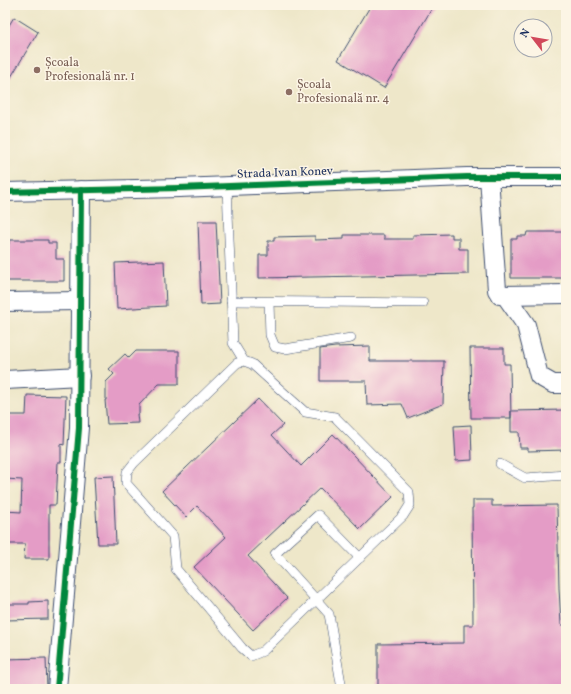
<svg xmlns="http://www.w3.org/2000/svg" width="571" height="694" font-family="Vollkorn,serif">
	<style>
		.building { fill: #e49cc6 }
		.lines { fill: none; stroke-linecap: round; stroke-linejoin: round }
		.lane-casing { stroke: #3b4b6e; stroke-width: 10 }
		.street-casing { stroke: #3b4b6e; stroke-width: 20 }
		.lane { stroke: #fff; stroke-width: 9 }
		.street { stroke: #fff; stroke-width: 18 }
		.cycleway-casing { stroke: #fcf5e5; stroke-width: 8 }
		.cycleway { stroke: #00873e; stroke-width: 6 }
		.education-dot { fill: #8d6e63; stroke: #fcf5e5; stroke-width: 1.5 }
		.labels { text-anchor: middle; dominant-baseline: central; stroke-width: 3; stroke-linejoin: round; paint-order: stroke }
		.education-label { font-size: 12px; fill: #785e54; stroke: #fcf5e5; text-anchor: start }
		.street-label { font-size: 12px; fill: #1b2f5e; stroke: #fcf5e5 }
	</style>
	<rect width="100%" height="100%" fill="#fcf5e5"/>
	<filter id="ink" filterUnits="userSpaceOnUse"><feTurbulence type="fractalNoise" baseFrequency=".025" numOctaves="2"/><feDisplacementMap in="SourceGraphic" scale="8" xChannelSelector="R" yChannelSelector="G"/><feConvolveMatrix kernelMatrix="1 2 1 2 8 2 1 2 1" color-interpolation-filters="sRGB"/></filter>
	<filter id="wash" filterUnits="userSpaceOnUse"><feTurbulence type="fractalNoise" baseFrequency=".012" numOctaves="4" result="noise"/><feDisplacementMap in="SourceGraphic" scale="16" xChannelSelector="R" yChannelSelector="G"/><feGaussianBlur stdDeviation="0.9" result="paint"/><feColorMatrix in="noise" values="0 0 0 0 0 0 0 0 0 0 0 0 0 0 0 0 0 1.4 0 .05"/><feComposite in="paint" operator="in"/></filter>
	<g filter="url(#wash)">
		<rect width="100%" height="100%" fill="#eee7c9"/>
		<g id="blocks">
			<g class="building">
				<path d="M371,5H434L384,88L338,60Z"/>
				<path d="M14,17L38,32L5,87V32Z"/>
				<path d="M198,221H216L220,304L201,305Z"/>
				<path d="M527,232H565L566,278H511V239H517V236H526Z"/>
				<path d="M452,234V238H459V249H468V274L259,278V255H268V241H274V237L315,236V240L344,239V235H384V239H413V235Z"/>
				<path d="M9,240H48V243H56V259H64V281H5V244H9Z"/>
				<path d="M164,261L166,306L117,309L115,263Z"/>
				<path d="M370,346V361H444L443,404L408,418L402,404L367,405L366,381H320V349L335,347Z"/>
				<path d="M470,348H504V364H510L511,418H471Z"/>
				<path d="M136,351H179V384H159L139,405V414H137L138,423L107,424L105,400H106V382L114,374L109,369L125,354L129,358Z"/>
				<path d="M27,395L66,396L64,445L61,444V462H58L56,505H49V559H24L25,544H5V511L21,512L22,480L5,479V415H26Z"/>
				<path d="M258,399L283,425L272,435L301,466L333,434L393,497L360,529L320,488L248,556L287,598L253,630L194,567L226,537L197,506L186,517L162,491Z"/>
				<path d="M566,410V450L528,451V448H520L519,432H511V411Z"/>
				<path d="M471,425L472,460L456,461L454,426Z"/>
				<path d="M113,476L116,544H98L94,477Z"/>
				<path d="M473,500H492V506L557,505L559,588L561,625H566V689H378V644L464,643V625H473L472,508H473Z"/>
				<path d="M48,601V619L5,620V604H29V602Z"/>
				<path d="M46,658L47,689H5V659Z"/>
			</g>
		</g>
	</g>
	<g filter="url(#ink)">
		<use href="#blocks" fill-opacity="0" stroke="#3b4b6e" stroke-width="1"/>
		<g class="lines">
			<g class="lane-casing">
				<g id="lane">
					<path d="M227,186L233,343L244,361L252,364L305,412L335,417L409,492L410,505L403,516L263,651L251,656L242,648L176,569L173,536L126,483L127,472L134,463L237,363L244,361"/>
					<path d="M231,301L423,303"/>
					<path d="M269,302L270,335L275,347L285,349L351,338"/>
					<path d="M500,464L525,478L566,475"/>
					<path d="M342,689L329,614L275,554L318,515L360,558"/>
				</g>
			</g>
			<g class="street-casing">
				<g id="street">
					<path d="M489,177L497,290L500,295L566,294"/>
					<path d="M5,192L179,188L467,177H566"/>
					<path d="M505,295L526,325L539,376L553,384H566"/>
					<path d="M5,302L80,301"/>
					<path d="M5,380L80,376"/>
					<path d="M57,689L79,428L81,190"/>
				</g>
			</g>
			<use href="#lane" class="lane"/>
			<use href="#street" class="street"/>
			<g class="cycleway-casing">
				<g id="cycleway">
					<path d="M5,192L179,188L467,177H566"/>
					<path d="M57,689L79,428L81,190"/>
				</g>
			</g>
			<use href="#cycleway" class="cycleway"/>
		</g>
	</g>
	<g class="education-dot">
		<circle cx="37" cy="70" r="4"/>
		<circle cx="289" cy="92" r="4"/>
	</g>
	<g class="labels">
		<g class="education-label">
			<text x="45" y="63">Școala<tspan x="45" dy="14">Profesională nr. 1</tspan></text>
			<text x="297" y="85">Școala<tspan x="297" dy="14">Profesională nr. 4</tspan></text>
		</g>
		<g class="street-label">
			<text transform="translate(285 173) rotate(-2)">Strada Ivan Konev</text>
		</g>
	</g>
	<rect width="571" height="694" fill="none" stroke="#fcf5e5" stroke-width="20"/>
	<g transform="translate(533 38) rotate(301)"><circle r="19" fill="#fcf5e5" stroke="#a2a6af"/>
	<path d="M0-3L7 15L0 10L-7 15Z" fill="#d1495b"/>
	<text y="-6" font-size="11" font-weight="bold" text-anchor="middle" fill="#1b2f5e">N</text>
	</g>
</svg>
